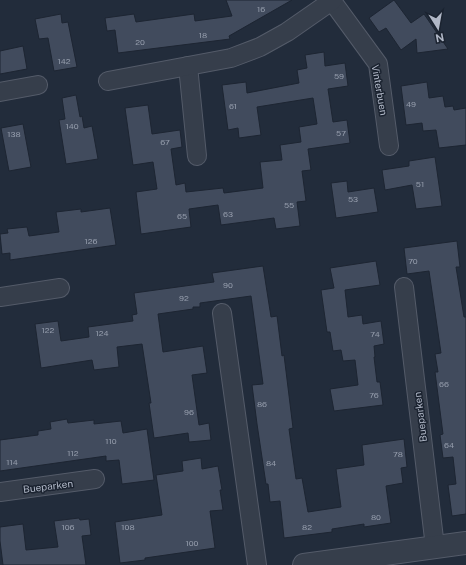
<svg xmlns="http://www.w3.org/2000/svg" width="466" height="565" font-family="'Public Sans',sans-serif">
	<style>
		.building { fill: #414b5d; stroke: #1d2532 }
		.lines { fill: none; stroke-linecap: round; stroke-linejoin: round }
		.minor-casing { stroke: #545b69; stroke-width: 20 }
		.tertiary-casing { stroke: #545b69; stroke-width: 24 }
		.minor { stroke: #363e4b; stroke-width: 18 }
		.tertiary { stroke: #363e4b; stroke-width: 22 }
		.labels { text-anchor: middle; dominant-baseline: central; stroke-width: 3; stroke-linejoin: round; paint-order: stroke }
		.number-label { font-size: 8px; fill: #959dac }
		.street-label { font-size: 10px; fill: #b1b8c7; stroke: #1b2330 }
	</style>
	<rect width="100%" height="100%" fill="#222c3b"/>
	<g class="building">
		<path d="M226,0H292L229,36L230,39L118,53L115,30L107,31L105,18L134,14L136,22L194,14L195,21L232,16Z"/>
		<path d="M394,0L411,23L424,14L448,49L417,53L416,39L401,50L386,28L379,32L369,18Z"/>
		<path d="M61,14L62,23L68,22L77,67L54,71L48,38L39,39L35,19Z"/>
		<path d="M23,46L27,69L0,74V51Z"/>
		<path d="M324,52L325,66L345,63L348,86L328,89L333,122L347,120L350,143L308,149L311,170L302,171L306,201L297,202L300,226L276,229L274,218L221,225L218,205L189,209L191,227L141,234L136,192L157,189L153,162L133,165L125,108L148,105L152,134L180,130L182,147L171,149L176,185L185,183L186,192L223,188L224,193L263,188L260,162L282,160L280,145L301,142L299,127L317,124L313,98L257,107L261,135L239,138L238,128L228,130L222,85L246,82L247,93L299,83L297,70L307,68L305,55Z"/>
		<path d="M427,82L429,98L443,96L445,107L453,106L454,110L466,108V145L439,148L436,130L423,131L422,123L406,125L401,86Z"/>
		<path d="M76,95L80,117L82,116L84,128L92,126L98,159L66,164L59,120L65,119L62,98Z"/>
		<path d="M23,124L31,167L9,171L1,128Z"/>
		<path d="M435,157L442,206L416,209L412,185L385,190L382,170L409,166V161Z"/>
		<path d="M347,181L348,192L374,188L378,212L336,218L331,183Z"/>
		<path d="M110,208L116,245L10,260V253L2,254L0,234L8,233L7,229L27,227L29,236L59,232L56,212L81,209V212Z"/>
		<path d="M457,241L460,267H456L464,317H466V514L452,516L448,485L456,484L453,457L443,458L440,435L443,434L435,372H438L435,354L441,353L429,271L407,274L404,248Z"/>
		<path d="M376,261L380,285L345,290L348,317L362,315L363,324L381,321L384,344L374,346L375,357H374L377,382H380L383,405L334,411L330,389L358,385L355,360L343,361L341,350L333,351L330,332H327L321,290L334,288L330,268Z"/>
		<path d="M263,266L271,317L277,316L282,356L284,355L293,428L289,429L296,479L302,478L308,512L341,507L336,469L364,465L362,445L404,439L407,467L401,468L403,483L386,486L391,523L364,527V524L332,529V532L284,538L280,501L270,502L268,484H266L257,424L252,385L263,384L251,296L200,303V307H193V309L158,314L163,352L203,346L207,373L192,375L199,425L209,423L211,440L189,442L188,433L154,438L149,403H151L142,344L117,347L119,367L94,370L92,360L41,368L35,324L58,321L61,341L89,337L88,327L133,321L132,315L137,314L134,293L214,282L212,273Z"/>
		<path d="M67,419L68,423L94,420V424L121,421L123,433L147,429L154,480L122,484L119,460L106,461V456L0,471V440L38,435V431L51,429L50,422Z"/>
		<path d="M201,458L202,469L218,466L222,490H220L223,510L210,511L215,548L145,558V560L120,563L115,522L162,515L156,475L183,471L182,461Z"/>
		<path d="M79,518L80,520L89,519L91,535L82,536L86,565H3L0,541V527L23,524L26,550L58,547L54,521Z"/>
	</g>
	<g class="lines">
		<g class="minor-casing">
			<g id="minor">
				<path d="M332,1L378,64L389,146"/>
				<path d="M188,66L197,156"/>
				<path d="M108,81L231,58L260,47L287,32L333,0"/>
				<path d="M0,92L38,85"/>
				<path d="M404,287L435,547"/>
				<path d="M0,297L60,288"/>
				<path d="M222,313L257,565"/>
				<path d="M0,492L95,479"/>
			</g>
		</g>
		<g class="tertiary-casing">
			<path id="tertiary" d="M304,565L466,543"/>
		</g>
		<use href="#minor" class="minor"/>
		<use href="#tertiary" class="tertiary"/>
	</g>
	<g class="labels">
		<g class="number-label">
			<text x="261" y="9">16</text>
			<text x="203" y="35">18</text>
			<text x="140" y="42">20</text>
			<text x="64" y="61">142</text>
			<text x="339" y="76">59</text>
			<text x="411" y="104">49</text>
			<text x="233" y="106">61</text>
			<text x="72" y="126">140</text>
			<text x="341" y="133">57</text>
			<text x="14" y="134">138</text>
			<text x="165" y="142">67</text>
			<text x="420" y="184">51</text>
			<text x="353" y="199">53</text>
			<text x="289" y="205">55</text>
			<text x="228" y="214">63</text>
			<text x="182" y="216">65</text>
			<text x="91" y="241">126</text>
			<text x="413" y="261">70</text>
			<text x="228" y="285">90</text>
			<text x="184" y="298">92</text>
			<text x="48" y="330">122</text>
			<text x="102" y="333">124</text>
			<text x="375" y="334">74</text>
			<text x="444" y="384">66</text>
			<text x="374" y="395">76</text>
			<text x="262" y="404">86</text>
			<text x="189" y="412">96</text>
			<text x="111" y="441">110</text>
			<text x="449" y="445">64</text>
			<text x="73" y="453">112</text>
			<text x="398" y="454">78</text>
			<text x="12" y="462">114</text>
			<text x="271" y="463">84</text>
			<text x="376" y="517">80</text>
			<text x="68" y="527">106</text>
			<text x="128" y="527">108</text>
			<text x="307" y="527">82</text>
			<text x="192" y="543">100</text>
		</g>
		<g class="street-label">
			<text transform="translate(380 90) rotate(80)">Vinterbuen</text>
			<text transform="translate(420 417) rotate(-97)">Bueparken</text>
			<text transform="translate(48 486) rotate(-7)">Bueparken</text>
		</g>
	</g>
	<g transform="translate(438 28) rotate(169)" stroke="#1b2330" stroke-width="3" paint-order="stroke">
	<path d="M0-3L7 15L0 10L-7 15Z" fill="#b1b8c7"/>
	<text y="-6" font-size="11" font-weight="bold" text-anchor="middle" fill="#b1b8c7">N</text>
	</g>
</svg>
